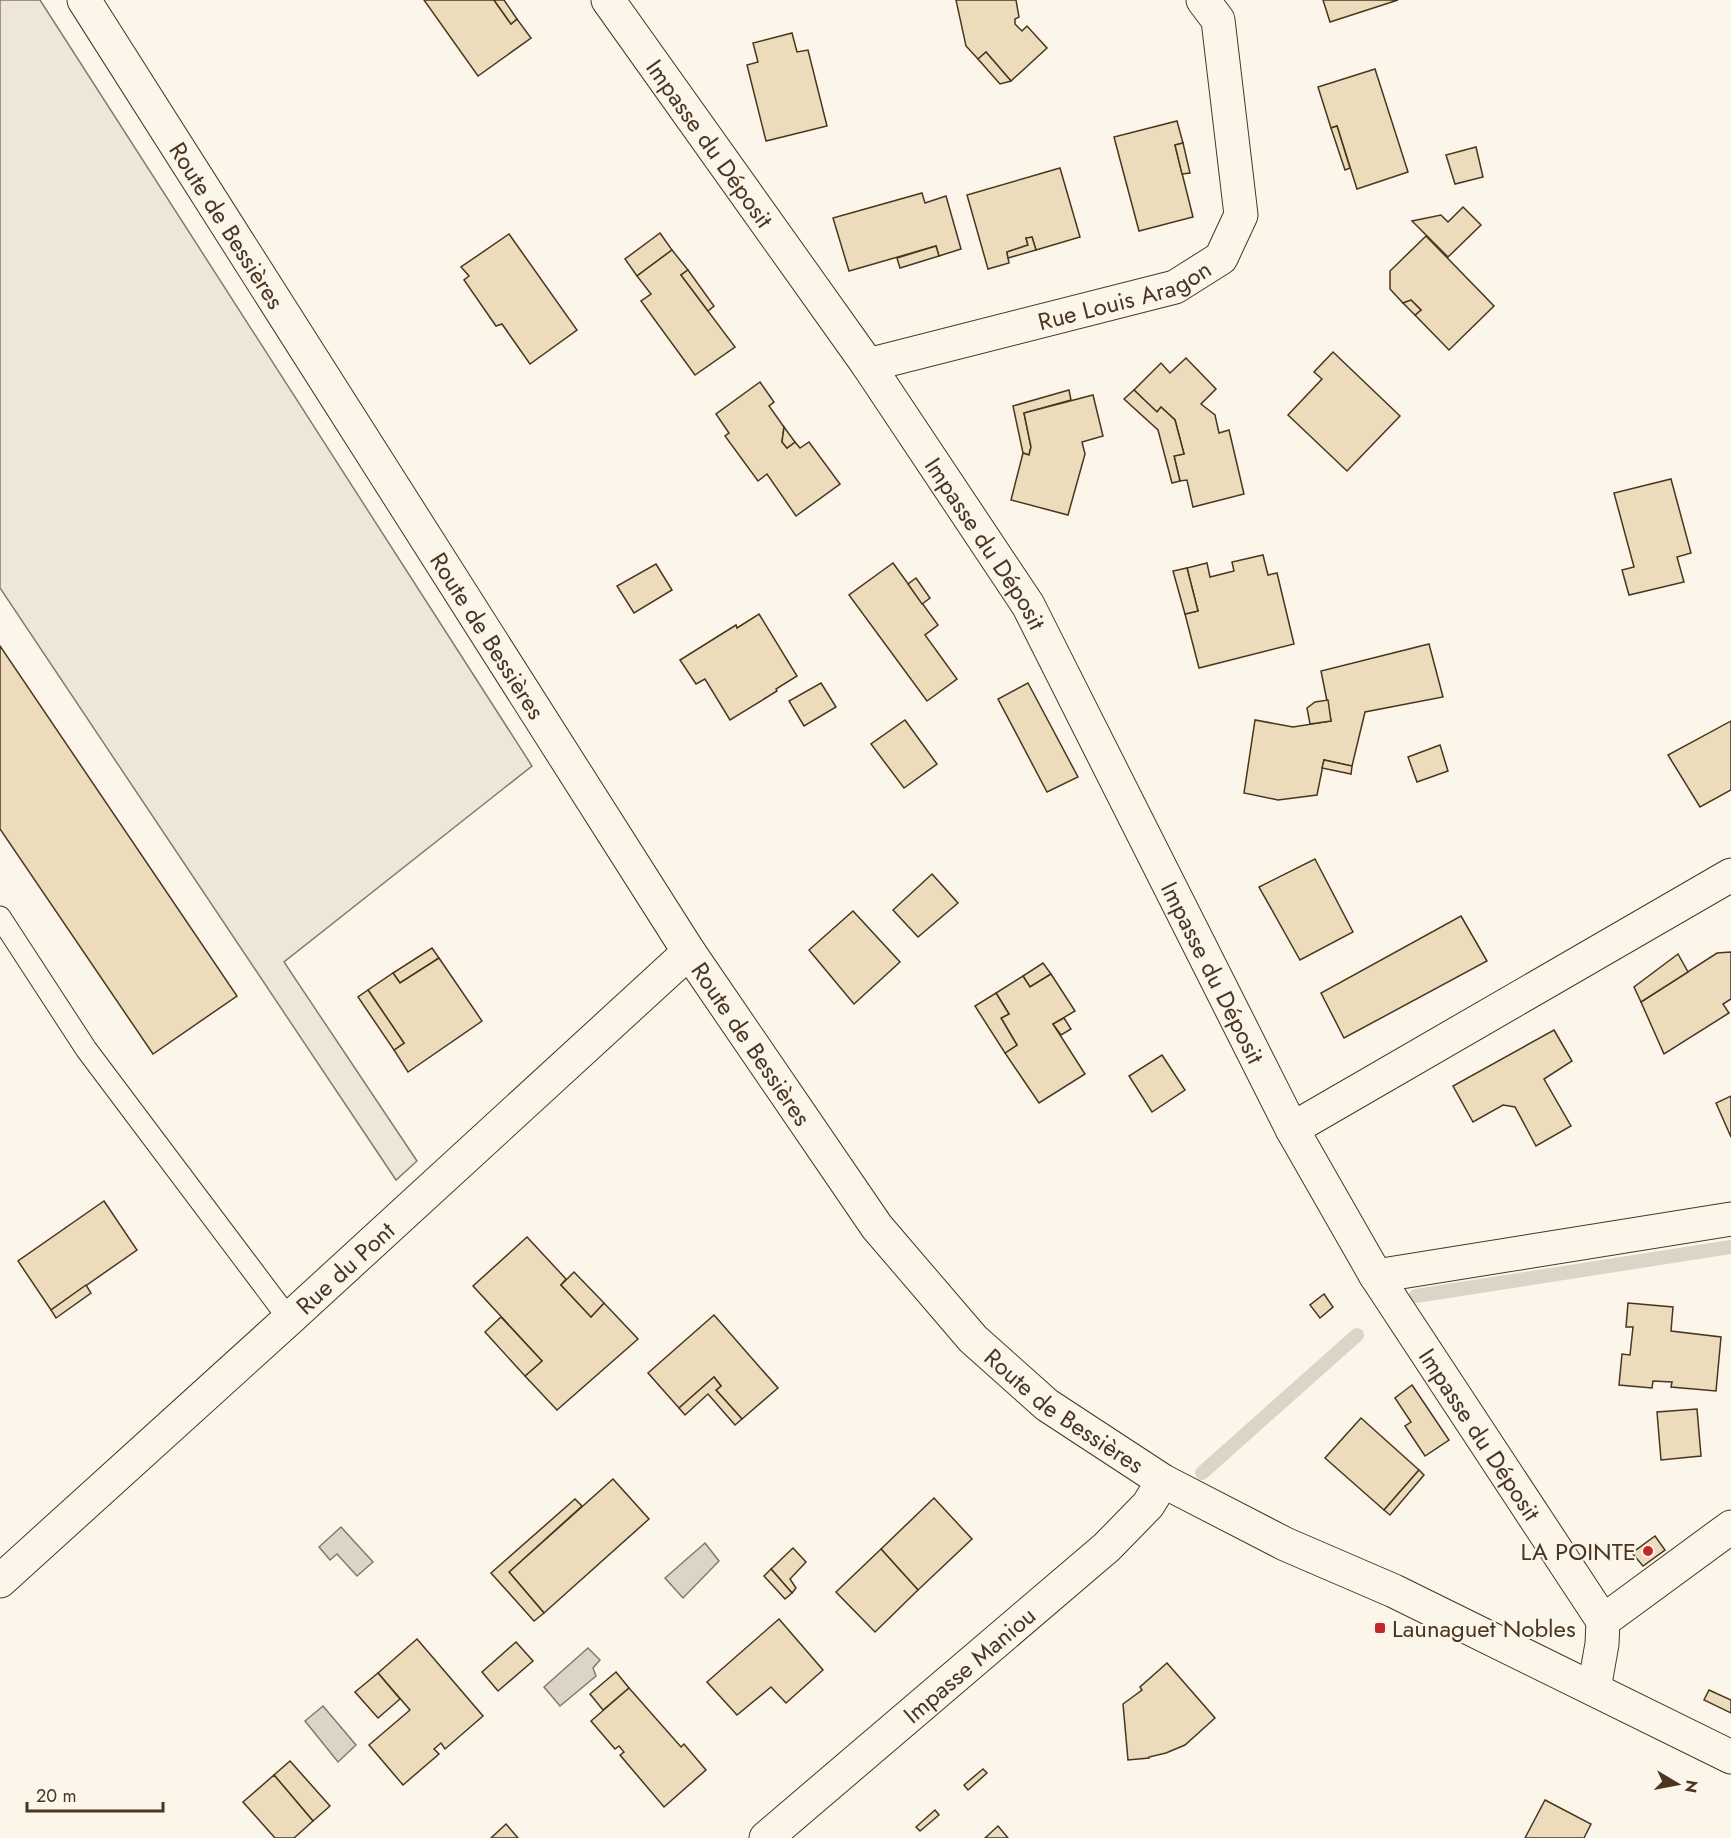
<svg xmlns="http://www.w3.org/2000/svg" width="1731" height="1838" font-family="Jost,sans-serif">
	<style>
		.green { fill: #ede6d9; stroke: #887966; stroke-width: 1.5 }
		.water { fill: #dcd4c6; stroke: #887966; stroke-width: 1.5 }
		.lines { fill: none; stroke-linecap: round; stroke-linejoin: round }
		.stream { stroke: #dcd4c6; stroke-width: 14 }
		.building { fill: #ecdcbc; stroke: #4a3520; stroke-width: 1.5 }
		.service-casing { stroke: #4a3520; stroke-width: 23 }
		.minor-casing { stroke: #4a3520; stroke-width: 35 }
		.secondary-casing { stroke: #4a3520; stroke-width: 35 }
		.service { stroke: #fbf6e9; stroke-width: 21 }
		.minor { stroke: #fbf6e9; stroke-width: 33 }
		.secondary { stroke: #fbf6e9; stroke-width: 33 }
		.poi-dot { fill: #c62828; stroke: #fbf6e9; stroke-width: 2 }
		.labels { text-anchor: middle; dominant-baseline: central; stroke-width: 4.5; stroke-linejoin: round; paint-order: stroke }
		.street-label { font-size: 24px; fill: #4a3520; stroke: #fbf6e9 }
		.poi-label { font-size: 24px; fill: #4a3520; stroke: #fbf6e9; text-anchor: end }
	</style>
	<rect width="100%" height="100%" fill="#fbf6e9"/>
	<path class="green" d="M0,0H40L532,766L284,962L417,1161L396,1180L0,588Z"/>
	<g class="water">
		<path d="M341,1527L373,1562L357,1576L337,1554L330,1560L319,1547Z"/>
		<path d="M705,1543L719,1561L683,1598L665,1578Z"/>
		<path d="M588,1648L600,1660L593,1668L596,1676L560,1706L544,1687Z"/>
		<path d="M323,1706L356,1745L338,1762L305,1721Z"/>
	</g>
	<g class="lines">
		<g class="stream">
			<path d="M1416,1296L1731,1247"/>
			<path d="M1202,1473L1357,1335"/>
		</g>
	</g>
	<g class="building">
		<path d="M424,0H494L511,24L517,19L531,38L478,76Z"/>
		<path d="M494,0H504L517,19L511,24Z"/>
		<path d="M956,0H1016L1019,17L1015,19V24L1022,31L1027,26L1047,48L1011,81L986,52L978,59L966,46Z"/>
		<path d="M1323,0H1398L1330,22Z"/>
		<path d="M792,33L797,52L808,50L827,126L766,141L747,65L758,62L753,43Z"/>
		<path d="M986,52L1011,81L1000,84L978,59Z"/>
		<path d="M1375,69L1408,172L1357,189L1337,126L1331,128L1318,87Z"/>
		<path d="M1177,121L1183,143L1175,145L1193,217L1139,231L1114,137Z"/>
		<path d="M1337,126L1350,168L1345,170L1331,128Z"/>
		<path d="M1183,143L1190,173L1182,174L1175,145Z"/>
		<path d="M1476,147L1483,177L1455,184L1446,155Z"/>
		<path d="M1060,168L1080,237L1036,250L1032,237L1026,238L1028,245L1007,252L1009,263L988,269L967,195Z"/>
		<path d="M922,193L925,203L946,196L961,249L939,256L936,246L849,271L833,218Z"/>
		<path d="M1463,207L1481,225L1448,257L1412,221L1441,215L1448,222Z"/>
		<path d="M660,233L672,250L637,276L625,259Z"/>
		<path d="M509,234L577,330L530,364L502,324L496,326L464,280L469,276L461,267Z"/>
		<path d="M1426,236L1494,306L1449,350L1415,315L1421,310L1411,300L1403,303L1390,289V271Z"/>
		<path d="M1032,237L1036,250L1008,258L1007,252L1028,245L1026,238Z"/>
		<path d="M936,246L939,256L900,268L897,258Z"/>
		<path d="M672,250L688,270L681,275L735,347L695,375L641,301L651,294L637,276Z"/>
		<path d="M688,270L714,306L708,311L681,275Z"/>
		<path d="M1411,300L1421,310L1415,315L1403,303Z"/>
		<path d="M1333,352L1400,416L1347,471L1288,415L1322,379L1314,372Z"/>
		<path d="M1186,358L1216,389L1201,404L1215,415L1219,433L1229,430L1244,494L1193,507L1187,480L1180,481L1174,456L1184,454L1175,420L1161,407L1157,412L1134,390L1161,363L1170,373Z"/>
		<path d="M760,382L774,402L769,406L784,427L782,442L787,448L795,442L800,448L809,442L840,484L796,516L767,474L758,481L725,436L729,433L716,414Z"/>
		<path d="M1069,390L1071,400L1024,413L1031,447L1029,455L1023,453L1013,406Z"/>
		<path d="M1134,390L1157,412L1161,407L1175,420L1184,454L1174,456L1180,481L1172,483L1158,430L1124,399Z"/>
		<path d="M1093,395L1103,436L1082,442L1085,454L1068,515L1011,500L1023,453L1029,455L1031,447L1024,413Z"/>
		<path d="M784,427L795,442L787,448L782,442Z"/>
		<path d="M1671,479L1691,553L1677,557L1684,582L1629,595L1622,570L1634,567L1614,493Z"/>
		<path d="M1263,555L1268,575L1277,573L1294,644L1199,668L1185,614L1198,611L1187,568L1207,563L1210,577L1234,571L1232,562Z"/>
		<path d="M893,563L938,625L925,635L957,679L927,701L849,595Z"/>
		<path d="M656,564L672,590L634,613L617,586Z"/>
		<path d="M1187,568L1198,611L1185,614L1173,571Z"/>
		<path d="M916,578L930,598L922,604L908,584Z"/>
		<path d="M759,614L797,676L776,689L777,691L730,720L705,679L696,684L680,660L736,625L737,628Z"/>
		<path d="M1429,644L1443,697L1365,712L1352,766L1324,760L1317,795L1278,800L1244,793L1255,720L1293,727L1331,721L1321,671Z"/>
		<path d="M0,646L237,996L153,1054L0,829Z"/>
		<path d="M821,683L836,707L804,726L789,701Z"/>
		<path d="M1028,683L1078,777L1047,792L998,699Z"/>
		<path d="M1328,700L1331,721L1310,724L1307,708L1315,702Z"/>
		<path d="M905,720L937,764L904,788L871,744Z"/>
		<path d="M1731,721V790L1700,807L1668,755Z"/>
		<path d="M1440,745L1448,771L1417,782L1408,757Z"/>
		<path d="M1324,760L1352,766L1351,774L1322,768Z"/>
		<path d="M1315,859L1353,932L1300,960L1259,887Z"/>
		<path d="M932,874L958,903L918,937L893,910Z"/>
		<path d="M853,911L900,962L854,1004L809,950Z"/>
		<path d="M1461,916L1487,961L1344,1038L1321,993Z"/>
		<path d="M432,948L439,958L400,983L393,973Z"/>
		<path d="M1731,952V999L1723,1004L1729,1013L1664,1054L1641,1002L1717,953Z"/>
		<path d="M1678,954L1688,972L1641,1002L1634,987Z"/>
		<path d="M439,958L482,1021L408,1072L394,1050L404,1043L368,990L393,973L400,983Z"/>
		<path d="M1043,963L1051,974L1030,987L1023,976Z"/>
		<path d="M1051,974L1075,1011L1053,1024L1085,1074L1039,1103L1005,1053L1017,1045L1001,1018L1009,1014L996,993L1023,976L1030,987Z"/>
		<path d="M368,990L404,1043L394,1050L358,997Z"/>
		<path d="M996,993L1009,1014L1001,1018L1017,1045L1005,1053L975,1006Z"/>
		<path d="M1064,1018L1071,1029L1061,1035L1053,1024Z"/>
		<path d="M1554,1030L1572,1061L1544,1079L1571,1126L1536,1146L1515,1107L1503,1105L1473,1122L1453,1086Z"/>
		<path d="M1162,1055L1185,1090L1152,1112L1129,1076Z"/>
		<path d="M1731,1096V1137L1716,1103Z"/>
		<path d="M104,1201L137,1250L51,1310L18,1261Z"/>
		<path d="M527,1237L566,1279L561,1285L591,1317L604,1303L638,1339L557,1410L525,1376L542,1361L473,1286Z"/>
		<path d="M574,1272L604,1303L591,1317L561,1285Z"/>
		<path d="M86,1285L91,1293L56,1318L51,1310Z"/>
		<path d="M1324,1294L1333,1307L1320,1318L1310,1305Z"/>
		<path d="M1628,1303L1673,1307L1671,1331L1721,1337L1716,1391L1671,1387L1672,1382L1653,1381L1652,1388L1619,1385L1622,1354L1630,1355L1633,1327H1626Z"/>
		<path d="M714,1315L778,1388L742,1419L716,1390L721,1386L714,1377L679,1408L648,1373Z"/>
		<path d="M501,1317L542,1361L525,1376L485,1332Z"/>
		<path d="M714,1377L721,1386L716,1390L742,1419L735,1425L708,1394L685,1415L679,1408Z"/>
		<path d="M1412,1385L1449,1440L1425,1456L1405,1426L1411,1422L1395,1398Z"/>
		<path d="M1697,1409L1701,1456L1661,1460L1657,1412Z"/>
		<path d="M1361,1418L1419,1470L1384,1510L1325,1458Z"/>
		<path d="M1419,1470L1424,1475L1390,1515L1384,1510Z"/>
		<path d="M613,1479L649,1519L544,1613L509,1572Z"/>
		<path d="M934,1498L972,1539L918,1590L881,1549Z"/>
		<path d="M575,1499L582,1506L509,1572L544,1613L534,1621L491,1573Z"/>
		<path d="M1655,1536L1665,1550L1643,1566L1632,1553Z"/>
		<path d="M793,1548L806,1562L790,1579L796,1588L792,1593L771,1569Z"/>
		<path d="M881,1549L918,1590L875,1632L836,1592Z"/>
		<path d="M771,1569L792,1593L785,1599L764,1576Z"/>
		<path d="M779,1619L823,1670L786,1703L771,1687L737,1715L707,1682Z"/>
		<path d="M417,1639L483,1716L445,1749L441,1743L434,1749L439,1754L403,1785L369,1745L410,1710L378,1673Z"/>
		<path d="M516,1642L533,1661L498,1691L482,1672Z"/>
		<path d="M1167,1663L1215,1718L1185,1745L1166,1753L1149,1757V1758L1128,1760L1123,1704L1142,1690L1140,1687Z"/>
		<path d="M616,1672L629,1688L603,1710L590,1694Z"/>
		<path d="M378,1673L400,1699L378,1718L355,1692Z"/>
		<path d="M629,1688L681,1747L684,1744L706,1770L664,1807L620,1755L624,1752L619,1746L615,1749L591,1721Z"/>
		<path d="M1709,1690L1731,1700V1713L1704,1700Z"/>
		<path d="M290,1761L330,1806L313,1821L274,1775Z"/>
		<path d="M983,1769L987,1773L968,1790L964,1785Z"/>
		<path d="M274,1775L313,1821L294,1838H275L243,1802Z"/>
		<path d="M1545,1800L1591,1824L1584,1838H1525Z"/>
		<path d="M935,1810L939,1815L920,1831L916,1827Z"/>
		<path d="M506,1824L518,1838H491Z"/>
		<path d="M998,1826L1008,1838H985Z"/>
	</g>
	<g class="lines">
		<g class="service-casing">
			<path id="service" d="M0,917L86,1049L289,1319"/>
		</g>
		<g class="minor-casing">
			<g id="minor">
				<path id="s1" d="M608,0L868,365L1028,605L1292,1129L1376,1276L1603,1621"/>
				<path id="s2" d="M868,365L1175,287L1221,258L1241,215L1218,20L1203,0"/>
				<path d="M1292,1129L1731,875"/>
				<path d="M1376,1276L1731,1219"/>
				<path id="s3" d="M0,1581L289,1319L689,952"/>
				<path d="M1594,1689L1602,1644L1603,1621L1731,1527"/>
				<path id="s4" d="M766,1838L1107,1547L1148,1505L1163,1481"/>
			</g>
		</g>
		<g class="secondary-casing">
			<g id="secondary">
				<path id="s5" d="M84,0L689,952L877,1227L973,1339L1047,1405L1163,1481L1285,1544L1394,1591L1731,1757"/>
			</g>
		</g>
		<use href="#service" class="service"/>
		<use href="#minor" class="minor"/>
		<use href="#secondary" class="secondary"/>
	</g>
	<g class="poi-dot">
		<circle cx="1648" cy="1551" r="6"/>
		<rect x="1374" y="1622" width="12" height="12" rx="3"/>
	</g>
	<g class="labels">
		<g class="street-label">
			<text stroke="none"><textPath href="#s1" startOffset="176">Impasse du Déposit</textPath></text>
			<text stroke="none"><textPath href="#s5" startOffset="267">Route de Bessières</textPath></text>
			<text stroke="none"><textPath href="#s2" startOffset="266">Rue Louis Aragon</textPath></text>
			<text stroke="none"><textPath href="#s1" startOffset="662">Impasse du Déposit</textPath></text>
			<text stroke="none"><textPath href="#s5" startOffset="753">Route de Bessières</textPath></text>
			<text stroke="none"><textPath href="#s1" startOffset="1148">Impasse du Déposit</textPath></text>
			<text stroke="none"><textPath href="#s5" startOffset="1239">Route de Bessières</textPath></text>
			<text stroke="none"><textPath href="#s3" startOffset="466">Rue du Pont</textPath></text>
			<text stroke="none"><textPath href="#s5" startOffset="1725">Route de Bessières</textPath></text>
			<text stroke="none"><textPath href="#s1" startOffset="1682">Impasse du Déposit</textPath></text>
			<text stroke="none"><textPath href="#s4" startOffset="267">Impasse Maniou</textPath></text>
		</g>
		<g class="poi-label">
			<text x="1636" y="1551">LA POINTE</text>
			<text x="1392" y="1628" text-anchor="start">Launaguet Nobles</text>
		</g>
	</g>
	<g transform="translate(1677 1784) rotate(100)" stroke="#fbf6e9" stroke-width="4.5" paint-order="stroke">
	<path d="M0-4.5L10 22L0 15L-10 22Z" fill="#4a3520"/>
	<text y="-9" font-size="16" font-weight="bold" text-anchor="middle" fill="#4a3520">N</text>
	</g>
	<path d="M27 1802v9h136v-9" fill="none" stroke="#4a3520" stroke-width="3"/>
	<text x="36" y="1802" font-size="18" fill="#4a3520" stroke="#fbf6e9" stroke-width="4.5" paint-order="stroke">20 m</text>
</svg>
